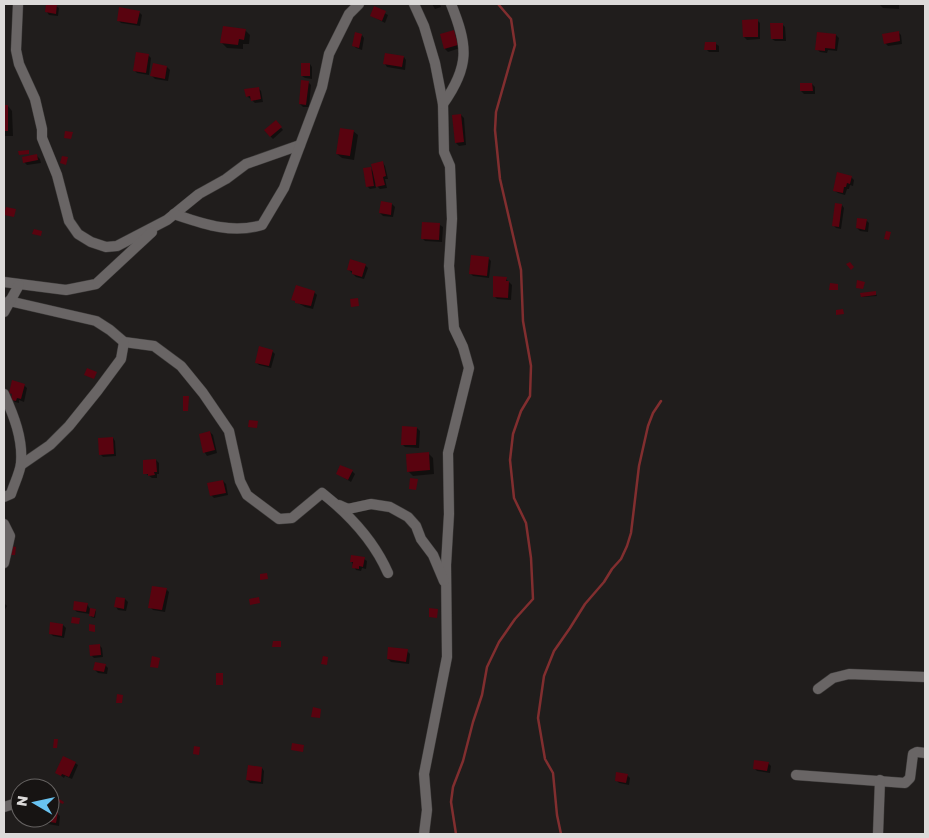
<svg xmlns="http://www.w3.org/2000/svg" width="929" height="838" font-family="'Golos Text',sans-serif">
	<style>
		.shadow { fill: #0007 }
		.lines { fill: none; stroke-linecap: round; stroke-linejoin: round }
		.stream { stroke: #812e2f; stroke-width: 2.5 }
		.building { fill: #59030f }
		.street-casing { stroke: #3c3a39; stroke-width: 11 }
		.street { stroke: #696565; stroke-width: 10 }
	</style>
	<rect width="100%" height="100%" fill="#201d1c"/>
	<g class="shadow">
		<path d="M432,4H440L441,7L435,9Z"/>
		<path d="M879,4H899V9L883,8Z"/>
		<path d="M56,6L59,8L58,16L49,15L47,12Z"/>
		<path d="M375,8L388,15L385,23L372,16Z"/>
		<path d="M139,12L142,15L140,26L121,23L119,21Z"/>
		<path d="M757,20L760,23V39L747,40L744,37Z"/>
		<path d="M782,24L785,27L786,41H775L772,39Z"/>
		<path d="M245,30L250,35L249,44H243V49L227,48L222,43Z"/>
		<path d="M453,32L456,35L460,48L448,52L445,49L441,35Z"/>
		<path d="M898,32L901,35L902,44L888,46L885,43Z"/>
		<path d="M362,35L364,38L362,50L356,48L353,45Z"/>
		<path d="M836,35L839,38L837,51L828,50L827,53L820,52L817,49Z"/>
		<path d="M716,44L719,46V52H709L706,49Z"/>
		<path d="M148,55L151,58L149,75L137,73L134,70Z"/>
		<path d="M404,57L406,60L405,70L387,67L385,64Z"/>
		<path d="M310,64L312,67V79L305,78L302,76Z"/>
		<path d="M167,67L170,70L168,81L155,79L152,76Z"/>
		<path d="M308,82L311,85L309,107H303L300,104Z"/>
		<path d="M812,84L815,87V94H804L801,91Z"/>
		<path d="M258,88L261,91L263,102L255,103L247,96Z"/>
		<path d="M4,106H8L12,111L13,136H4Z"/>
		<path d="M461,115L464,118L466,145L459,146L456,143Z"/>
		<path d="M275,121L283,130L273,139L265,131Z"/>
		<path d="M353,131L358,135L354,160L342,158L337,154Z"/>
		<path d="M37,156L40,159L41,163L27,165L24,162Z"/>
		<path d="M383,163L385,166L388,179H385L387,188L380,189L375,184L376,188L370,189L367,186L370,168L374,172Z"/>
		<path d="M851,177L854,180L853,186L850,185L849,189H847L845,195L838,193L835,191Z"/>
		<path d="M392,204L395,207L393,217L383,216L380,213Z"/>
		<path d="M842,205L844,208L841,229L836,228L833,225Z"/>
		<path d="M866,220L869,223L868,232L860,231L857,228Z"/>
		<path d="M423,223L440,225L443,227L442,242L425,241L422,238Z"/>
		<path d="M488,258L491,261L489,278L473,276L470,273Z"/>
		<path d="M365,265L368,268L364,279L356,277L348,269Z"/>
		<path d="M506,279L512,285L511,300L497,299L494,296Z"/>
		<path d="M314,292L317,295L313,309L305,307L293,300Z"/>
		<path d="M875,292L877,296L862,297V294Z"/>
		<path d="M272,351L275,354L271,368L259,365L256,362Z"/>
		<path d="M24,385L27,388L24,402L19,400V403L15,402L12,399L13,395L10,392Z"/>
		<path d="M417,428L420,431L419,448L405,447L402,444Z"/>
		<path d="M210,432L213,435L217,453L207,456L205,453L200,435Z"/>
		<path d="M113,438L115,441L116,456L103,457L100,454Z"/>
		<path d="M428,453L433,458L434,474L413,476L408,471Z"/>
		<path d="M156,460L159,463V474H157V478H152L145,473Z"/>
		<path d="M352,471L355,474L351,482L338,474Z"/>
		<path d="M223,481L226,484L228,495L214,498L211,495Z"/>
		<path d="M364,559L367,561L366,569L362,568L361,571L356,570L351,561Z"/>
		<path d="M166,589L169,592L165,612L153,610L150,607Z"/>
		<path d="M125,599L128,602L126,611L118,610L116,607Z"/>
		<path d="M4,603L7,606L4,611Z"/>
		<path d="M87,604L90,609L96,611L95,618L91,617L90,614L77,612L74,609Z"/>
		<path d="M63,625L66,628L64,638L53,636L50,633Z"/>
		<path d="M99,645L102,648L103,657L94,658L91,655Z"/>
		<path d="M407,651L410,654L409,664L391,662L388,659Z"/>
		<path d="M105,665L108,668L107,674L98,673L95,670Z"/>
		<path d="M75,763L78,765L72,779L65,776L64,778L57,773Z"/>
		<path d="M768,763L771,766L770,773L757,771L754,768Z"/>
		<path d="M262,768L264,771L263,784L250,783L247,780Z"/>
		<path d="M627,775L630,778L629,785L619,783L616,780Z"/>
		<path d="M50,812L57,813L60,816L59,826L48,824L45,821V818H50Z"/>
	</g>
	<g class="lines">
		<g class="stream">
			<path d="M456,834L451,802L453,787L463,761L473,722L482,695L487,667L499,642L515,619L533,599L531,558L526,523L514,498L510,460L513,434L521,411L530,396L531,366L523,321L521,270L500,179L495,130L496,112L515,45L511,19L498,4"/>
			<path d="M561,834L557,815L553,773L545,759L538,718L544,676L554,651L570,628L585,604L604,582L612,569L621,559L627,546L631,533L639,466L648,426L653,413L661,401"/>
		</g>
	</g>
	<g class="building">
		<path d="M46,4H57L56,14L45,12Z"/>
		<path d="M374,6L386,11L382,21L370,16Z"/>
		<path d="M119,7L140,11L137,24L117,21Z"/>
		<path d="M758,19V37H743L742,20Z"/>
		<path d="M770,23H783V39H771Z"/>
		<path d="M223,26L246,29L244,40L239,39L238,45L220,43Z"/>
		<path d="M454,30L458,45L444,49L440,34Z"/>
		<path d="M899,31L900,41L884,44L882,34Z"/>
		<path d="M355,32L362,34L359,48L352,46Z"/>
		<path d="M817,32L836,34L835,49L825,48V51L815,50Z"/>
		<path d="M705,42H716V50H704Z"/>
		<path d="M136,52L149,54L146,73L133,71Z"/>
		<path d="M385,53L404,56L402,67L383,64Z"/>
		<path d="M153,63L167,66L165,79L150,76Z"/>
		<rect x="301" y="63" width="9" height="13"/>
		<path d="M301,80L309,81L306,105L299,104Z"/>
		<path d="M800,83H812L813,91H800Z"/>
		<path d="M259,87L261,99L251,101L250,96L246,97L244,89Z"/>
		<rect x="4" y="105" width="4" height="26"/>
		<path d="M461,114L464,142L455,143L452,115Z"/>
		<path d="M276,120L282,127L270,137L264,130Z"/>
		<path d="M340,128L354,130L350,156L336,154Z"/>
		<path d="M65,131L73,132L71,139L64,138Z"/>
		<path d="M29,150V154L19,155L18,151Z"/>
		<path d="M37,154L38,160L23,163L22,157Z"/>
		<path d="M62,156L68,157L66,165L60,163Z"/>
		<path d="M383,161L386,176L383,177L385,185L376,187L371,164Z"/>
		<path d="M371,167L374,186L366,187L363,168Z"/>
		<path d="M837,172L852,176L850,184L847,183L846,187H844L843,193L833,191Z"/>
		<path d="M381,201L392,203L391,215L379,213Z"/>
		<path d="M835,203L842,204L839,227L832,226Z"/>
		<path d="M6,207L16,209L14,217L4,215Z"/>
		<path d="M857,218L867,219L865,230L856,228Z"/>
		<path d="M422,222L440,223L439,240L421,239Z"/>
		<path d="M34,229L42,231L41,236L32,234Z"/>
		<path d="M886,231L891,232L889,240L884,239Z"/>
		<path d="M471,255L489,257L487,276L469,274Z"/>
		<path d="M350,259L366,264L362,277L352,274V271L347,270Z"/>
		<path d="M850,262L854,267L851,270L846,264Z"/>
		<path d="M493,276L507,277L506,281H509L508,298L493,297Z"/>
		<path d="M857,280L865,282L863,289L856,288Z"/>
		<path d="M830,283L838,284V290H829Z"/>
		<path d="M296,285L315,291L311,306L295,303V301L291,300Z"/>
		<path d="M876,291V295L861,297L860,293Z"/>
		<path d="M358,298L359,306L351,307L350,299Z"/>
		<path d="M843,309L844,314L836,315V310Z"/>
		<path d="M259,346L273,350L269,366L255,363Z"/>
		<path d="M87,368L97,372L94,379L84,375Z"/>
		<path d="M12,380L25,384L21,399L17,398L16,401L11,400L12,394L9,393Z"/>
		<path d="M183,396H189L188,411H183Z"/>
		<path d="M249,420L258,421L257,428L248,427Z"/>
		<path d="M402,426L417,427L416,445H401Z"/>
		<path d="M210,431L215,450L203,453L199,434Z"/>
		<path d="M113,437L114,454L99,455L98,438Z"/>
		<path d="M429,452L430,470L407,472L406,454Z"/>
		<path d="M156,459L157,472H154L155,475L148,476V474H143V460Z"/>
		<path d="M340,465L353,470L348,480L336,474Z"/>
		<path d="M410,478L418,479L416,490L409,489Z"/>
		<path d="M223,480L226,493L210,496L207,483Z"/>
		<path d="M10,546L16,547L15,555H9Z"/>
		<path d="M351,555L365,557L363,567L359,566V569L352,568L353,562H350Z"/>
		<path d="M267,573L268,579L260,580V574Z"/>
		<path d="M152,586L167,588L162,610L148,608Z"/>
		<path d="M116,597L125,598L124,609L114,607Z"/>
		<path d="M259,597L260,603L250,605L249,599Z"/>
		<path d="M74,601L88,603L86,612L73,610Z"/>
		<path d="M90,608L96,609L94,617L89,616Z"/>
		<path d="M429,608L438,609L437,618L429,617Z"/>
		<path d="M72,617L80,618L79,624L71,623Z"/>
		<path d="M50,622L63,624L62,636L49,634Z"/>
		<path d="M89,624L95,625V632L89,631Z"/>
		<path d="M273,641H281V647H272Z"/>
		<path d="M100,644L101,655L90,656L89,645Z"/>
		<path d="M388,647L408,649L406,662L387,659Z"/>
		<path d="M152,656L160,658L158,668L150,667Z"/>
		<path d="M323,656L328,657L327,665L321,664Z"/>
		<path d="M95,662L106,664L104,672L93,670Z"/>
		<rect x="216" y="673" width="7" height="12"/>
		<path d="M117,694L123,695L122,703H116Z"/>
		<path d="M313,707L321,709L320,718L311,717Z"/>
		<path d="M54,739H58L57,748H53Z"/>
		<path d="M292,743L304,745L303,752L291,750Z"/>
		<path d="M194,746L200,747L199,755L193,754Z"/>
		<path d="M63,756L76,762L69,777L62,774L61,776L55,773Z"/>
		<path d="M754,760L769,762L767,771L753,769Z"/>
		<path d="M248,765L262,767L261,782L246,780Z"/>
		<path d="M616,772L628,774L626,783L615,781Z"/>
		<path d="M56,797L64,802L63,804L54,800Z"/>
		<path d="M50,805L57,806L56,809H50Z"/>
		<path d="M50,811L58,812L56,823L44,821V818H50Z"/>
	</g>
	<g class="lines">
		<g class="street-casing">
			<g id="street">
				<path d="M18,4L16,50L19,64L35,99L42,129V138L57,175L69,221L78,234L91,242L106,247L117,246L167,220L199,194L226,179L246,164L300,145"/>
				<path d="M414,4L424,26L435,63L443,104L444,152L450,166L452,219L449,266L454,328L463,347L469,368L448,453L449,514L446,565L447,657L424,774L427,810L424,834"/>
				<path d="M443,104C470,66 468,46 451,4"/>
				<path d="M174,214C204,224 231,234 262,225L284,188L322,87L329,54L349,14L359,4"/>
				<path d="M4,282L66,290L96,284L152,232"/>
				<path d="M9,301L96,321L110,330L124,342L154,346L181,366L203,393L229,431L240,481L247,495L279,519L292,518L322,493C350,515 374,541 388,573"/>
				<path d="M4,312L19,285"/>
				<path d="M4,394C14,416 23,439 21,463C20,473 14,484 11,494L4,497"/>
				<path d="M21,465L50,445L69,426L98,390L121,359L124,342"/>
				<path d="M339,505L348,509L371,504L390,507L408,517L416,526L421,539L433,555L444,581"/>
				<path d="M4,524L10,536L4,563"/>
				<path d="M818,689L833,678L849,674L925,677"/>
				<path d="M796,775L905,783L910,778L913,754L917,752L925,753"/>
				<path d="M4,807L20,802"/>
				<path d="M878,834L880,780"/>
			</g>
		</g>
		<use href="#street" class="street"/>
	</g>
	<rect width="929" height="838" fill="none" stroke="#dcdad9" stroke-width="10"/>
	<g transform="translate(35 803) rotate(279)"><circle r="24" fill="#171413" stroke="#666362"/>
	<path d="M0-4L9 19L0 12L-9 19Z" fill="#69c3f1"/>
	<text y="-8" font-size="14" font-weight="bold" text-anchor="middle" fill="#dcdad9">N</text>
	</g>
</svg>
